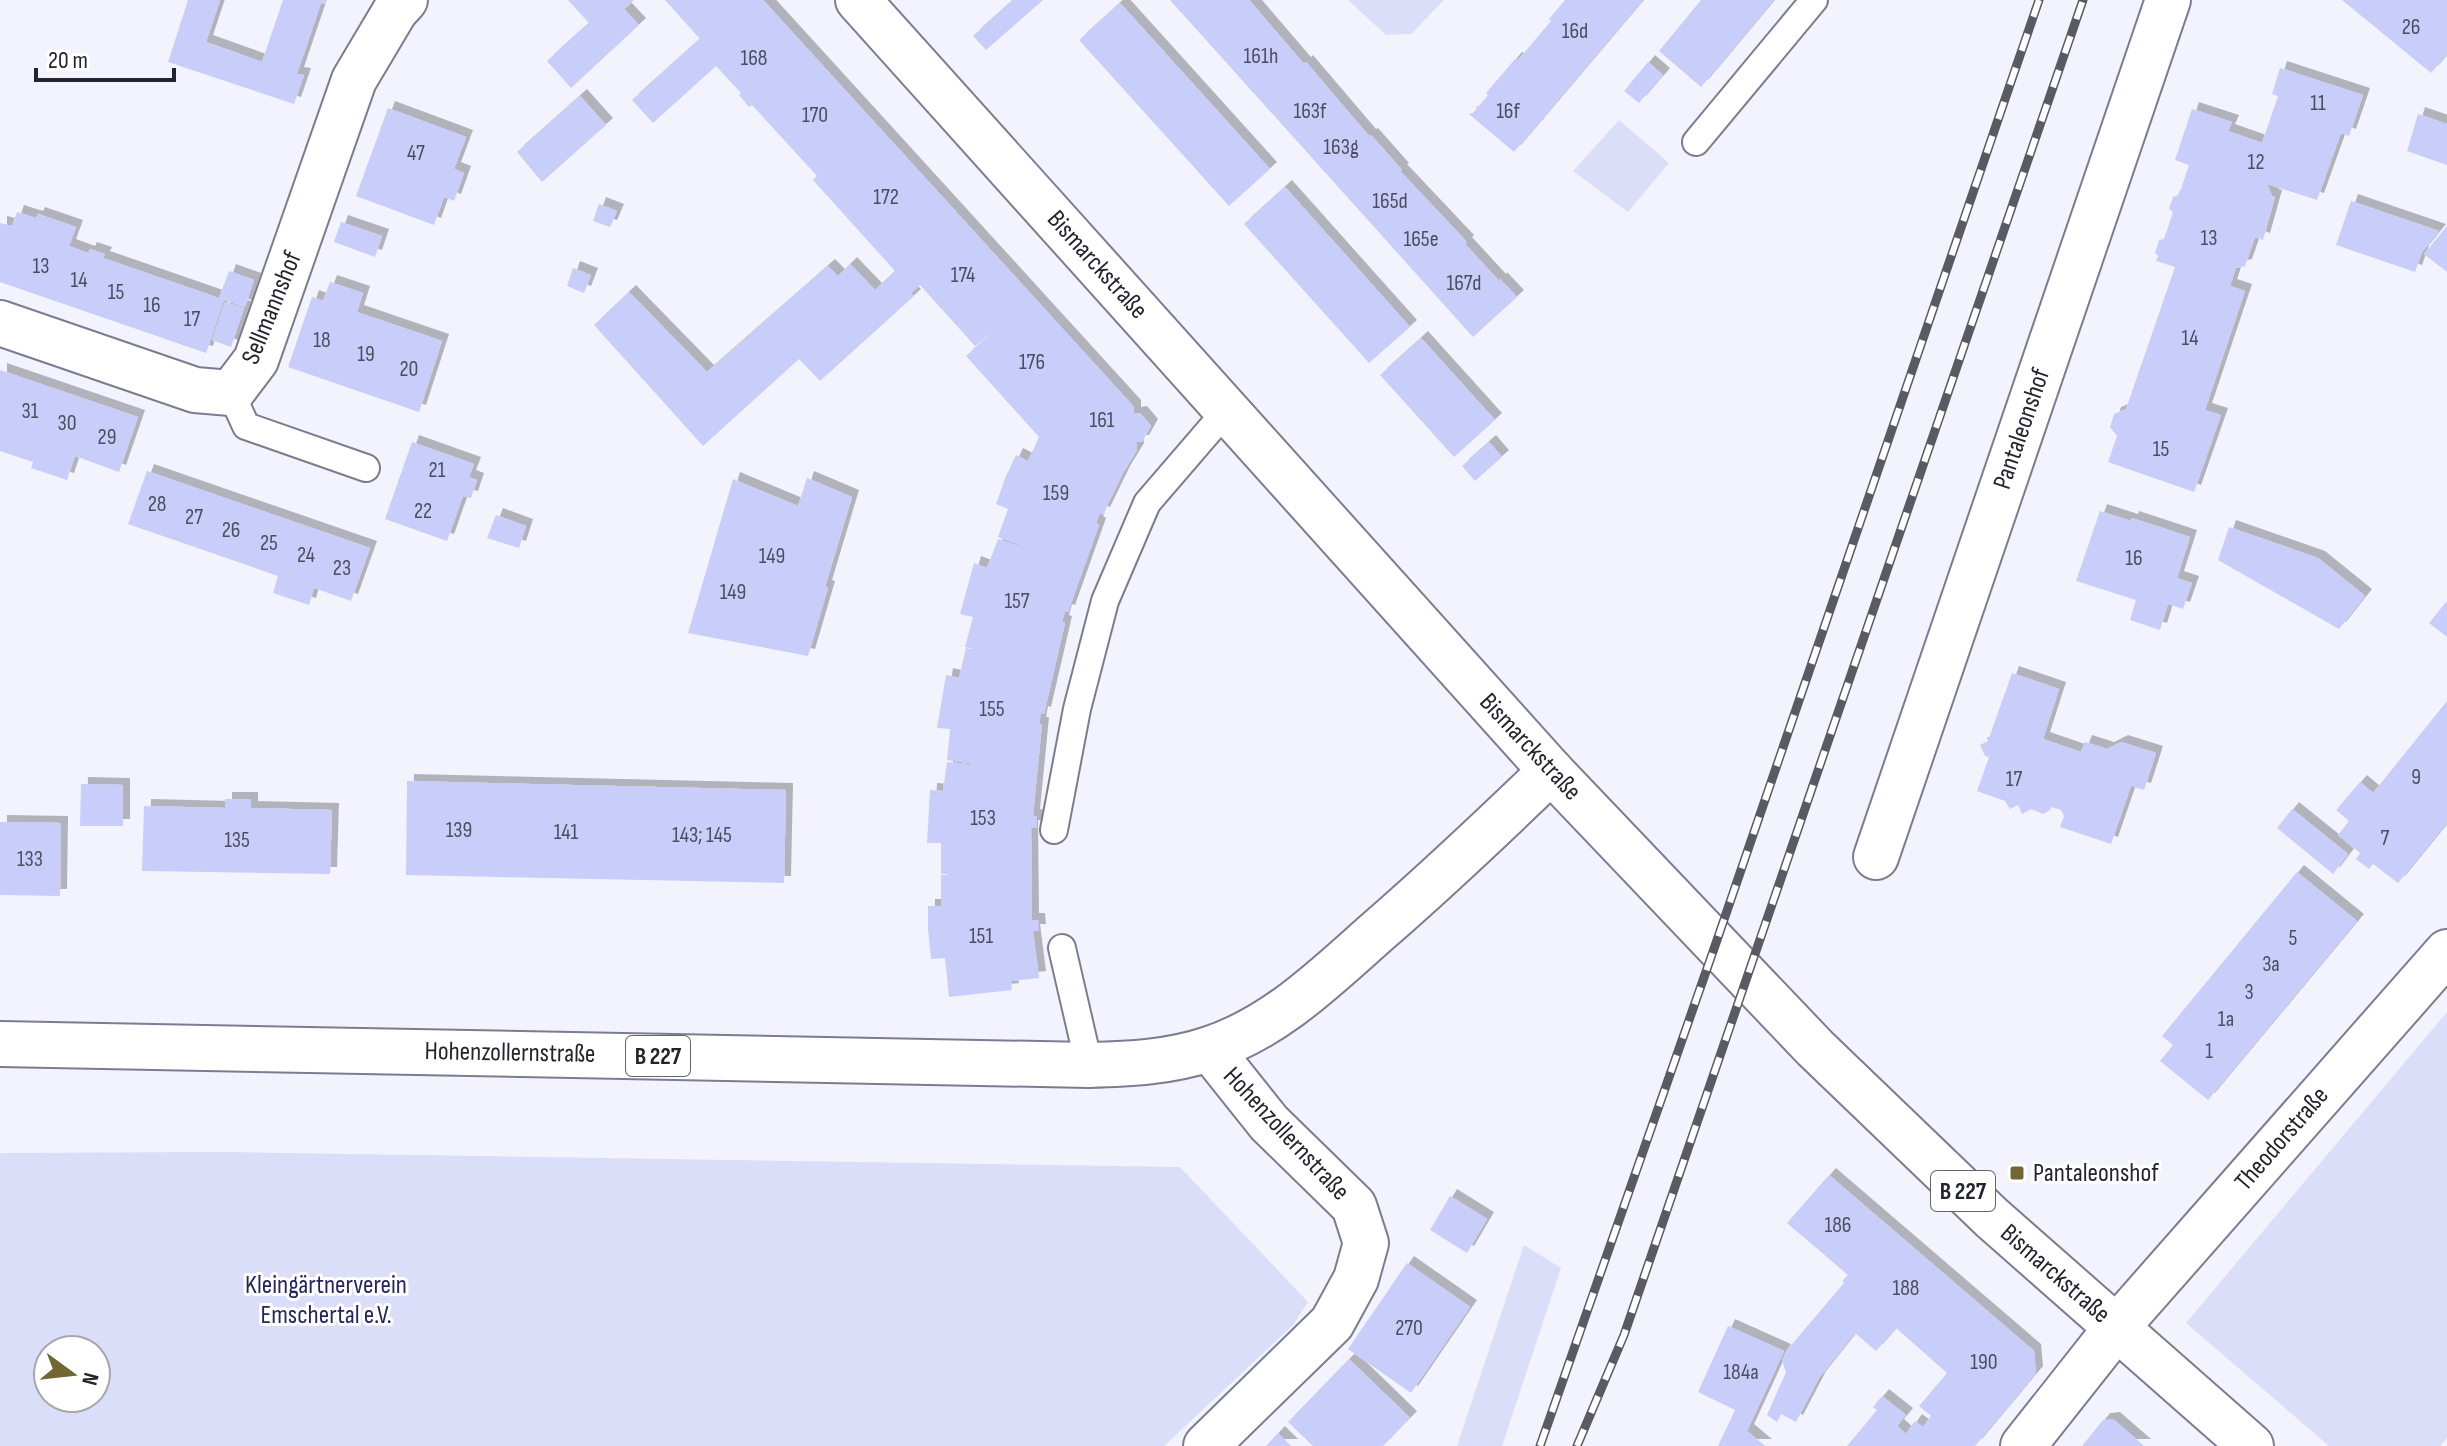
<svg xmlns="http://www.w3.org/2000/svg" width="2447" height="1446" font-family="'Sofia Sans Condensed',sans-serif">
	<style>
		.green { fill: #dadef9; fill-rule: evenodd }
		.building { fill: #c8cef9; filter: url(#shadow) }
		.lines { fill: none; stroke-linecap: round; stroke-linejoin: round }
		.service-casing { stroke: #7a7d92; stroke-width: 30 }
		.minor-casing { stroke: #7a7d92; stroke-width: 48 }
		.secondary-casing { stroke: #7a7d92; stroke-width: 48 }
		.primary-casing { stroke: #7a7d92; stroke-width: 48 }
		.service { stroke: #fff; stroke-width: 26 }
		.minor { stroke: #fff; stroke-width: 44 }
		.secondary { stroke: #fff; stroke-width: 44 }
		.primary { stroke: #fff; stroke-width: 44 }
		.rail-casing { stroke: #595a62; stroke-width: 9 }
		.rail { stroke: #fff; stroke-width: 6; stroke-dasharray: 18; stroke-linecap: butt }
		.poi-dot { fill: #716734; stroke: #fff; stroke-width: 3 }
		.labels { text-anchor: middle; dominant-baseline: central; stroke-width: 6; stroke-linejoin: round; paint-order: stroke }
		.number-label { font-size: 22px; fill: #4c4e5f }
		.shield { fill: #fff; stroke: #65666b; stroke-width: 2 }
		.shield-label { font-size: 24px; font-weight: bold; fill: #23242c }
		.street-label { font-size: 26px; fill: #23242c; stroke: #fff }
		.poi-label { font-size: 26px; fill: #23242c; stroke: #fff; text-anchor: start }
		.park-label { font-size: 26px; fill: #252561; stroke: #fff }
	</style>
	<defs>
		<filter id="shadow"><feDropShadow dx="7" dy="-7" stdDeviation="0" flood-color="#0004"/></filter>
	</defs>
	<rect width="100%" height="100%" fill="#f2f3fd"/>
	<g class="green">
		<path d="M1348,0H1444L1411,34L1386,35Z"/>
		<path d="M1619,120L1669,163L1628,212L1573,171Z"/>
		<path d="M2447,1012V1438L2440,1446H2329L2186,1323Z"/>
		<path d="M223,1152L1180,1167L1308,1302L1293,1325L1164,1446H0V1153ZM48,1350H96V1398H48Z"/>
		<path d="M1524,1245L1561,1268L1502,1446H1457Z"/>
	</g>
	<g class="building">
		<path d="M188,0H220L206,42L262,62L283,0H326L325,4L321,3L297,74L304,75L294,104L168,62Z"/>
		<path d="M568,0H634L624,9L639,25L571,88L547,61L589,23Z"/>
		<path d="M665,0H763L1134,407V414L1140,413L1151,426L1142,442H1136L1137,450L1123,473L1103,514L1100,513L1096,523L1099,525L1068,612L1065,611L1062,622L1065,623L1044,714L1041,713L1039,724H1042L1033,816L1037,817V828L1031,827L1032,920H1038L1039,931H1033L1039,978L1011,981L1012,990L949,997L945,958L931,959L928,929V906H941V875H1013L941,874V843H927L930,790L943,791L947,762L999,767L947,760L950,729L937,728L946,675L959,678L966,648L1020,660L965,647L973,617L960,614L974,563L987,568L998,539L1047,555L998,537L1008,509L996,504L1006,476L1016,455L1028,461L1039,437L966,356L1003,323L975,346L920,285L911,293L914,296L820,381L799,359L703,446L594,325L629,292L707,372L828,266L838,276L850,264L875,290L895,271L813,180L817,176L752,105L749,107L739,95L741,93L716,66L653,123L632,100L700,39Z"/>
		<path d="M1013,0H1043L986,50L973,36Z"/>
		<path d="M1170,0H1249L1304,64L1306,62L1369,136L1371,135L1402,170L1400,171L1467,242L1465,244L1499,281L1500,279L1517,297L1473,337Z"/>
		<path d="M1565,0H1643L1514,152L1469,114L1473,113L1488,95L1486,93L1515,59L1518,60L1551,21L1549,19Z"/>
		<path d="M1701,0H1774L1701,87L1659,51Z"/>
		<path d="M2342,0H2447V54L2431,73Z"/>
		<path d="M1120,3L1270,169L1229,206L1079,40Z"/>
		<path d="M1648,62L1663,75L1639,103L1624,91Z"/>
		<path d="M2280,68L2363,95L2349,136L2341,133L2317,200L2267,184L2272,196L2275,197L2263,240L2255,237L2245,266L2236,268L2230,286L2245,291L2205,410L2221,415L2194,492L2108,462L2117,436L2110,427L2114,414L2126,409L2175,267L2156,261L2158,256L2155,253L2159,240L2164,239L2173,212L2169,209L2173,197L2179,195L2189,165L2175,160L2192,109L2232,122L2228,131L2262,143L2278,96L2272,94Z"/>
		<path d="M580,96L606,125L542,182L517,152Z"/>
		<path d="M388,108L466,137L454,169L464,173L454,201L444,197L434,225L356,196Z"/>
		<path d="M2418,114L2447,124V165L2407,151Z"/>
		<path d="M1285,187L1410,327L1369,363L1244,224Z"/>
		<path d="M2351,201L2439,231L2422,252L2415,272L2336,245Z"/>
		<path d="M599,204L617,211L610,227L593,221Z"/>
		<path d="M17,212L36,218L38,214L76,227L69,246L88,253L90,249L105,254L103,258L219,298L229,271L254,280L245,307L224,300L206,353L0,282V223L12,226Z"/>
		<path d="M341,222L382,236L375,257L334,242Z"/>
		<path d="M2447,226V272L2424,254Z"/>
		<path d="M573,268L591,275L584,293L567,286Z"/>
		<path d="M330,282L363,293L357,312L442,341L419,412L288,367L312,297L323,301Z"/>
		<path d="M225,302L244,308L231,347L212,340Z"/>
		<path d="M1421,338L1495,420L1454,457L1380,375Z"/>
		<path d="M0,370L138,417L119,472L75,456L67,480L31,468L33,462L0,451Z"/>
		<path d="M412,442L474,464L469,477L477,480L471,498L463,496L447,541L385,519Z"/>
		<path d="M1489,442L1502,457L1475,481L1462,466Z"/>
		<path d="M147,471L370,548L351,601L314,588L309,605L273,593L278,576L128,524Z"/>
		<path d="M807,478L852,497L825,587L828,588L808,656L688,633L733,479L798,506Z"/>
		<path d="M2100,511L2131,521L2132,518L2190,537L2177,578L2192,583L2183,609L2168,604L2160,630L2130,620L2136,600L2076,581Z"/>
		<path d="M496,515L526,526L519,548L487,538Z"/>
		<path d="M2229,527L2318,558L2365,596L2339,629L2218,560Z"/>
		<path d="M2447,601V637L2429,623Z"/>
		<path d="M2012,673L2059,689L2043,739L2081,752L2085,742L2107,749L2121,742L2156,753L2144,790L2131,786L2111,844L2060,827L2064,816L2061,810L2051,807L2050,810L2043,814L2031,809L2022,814L2018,805L2010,809L2005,801L1977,791L1989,757L1985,756L1980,745L1988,741Z"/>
		<path d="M2447,701V823L2398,883L2373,864L2369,869L2356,859L2360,853L2338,835L2349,821L2336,810L2360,782L2373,793Z"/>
		<path d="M407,781L786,790L784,883L406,875Z"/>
		<path d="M81,784L123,785V826H80Z"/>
		<path d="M225,799H251V808L332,810L330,874L142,871L144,806L225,808Z"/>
		<path d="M2292,809L2348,854L2333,874L2277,828Z"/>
		<path d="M0,822L61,823L60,896L0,895Z"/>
		<path d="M2297,872L2357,921L2208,1100L2160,1061L2173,1045L2162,1036Z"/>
		<path d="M1829,1175L2034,1351L2036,1373L1975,1446H1847L1877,1410L1873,1407L1882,1396L1906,1415L1897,1426L1906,1434L1915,1421L1923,1427L1931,1416L1919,1406L1947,1373L1896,1328L1876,1351L1855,1333L1819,1378L1796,1422L1781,1414L1777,1422L1767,1415L1786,1372L1782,1360L1787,1350L1844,1283L1842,1281L1848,1275L1787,1223Z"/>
		<path d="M1450,1196L1487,1219L1467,1253L1430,1230Z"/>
		<path d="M1407,1263L1470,1307L1411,1393L1348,1349Z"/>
		<path d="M1728,1326L1784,1351L1747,1431L1765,1446H1718L1735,1410L1698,1392Z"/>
		<path d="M1349,1359L1410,1418L1383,1446H1313L1288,1422Z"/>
		<path d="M2113,1419L2144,1446H2082L2103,1420Z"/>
		<path d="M1278,1433L1291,1446H1266Z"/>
	</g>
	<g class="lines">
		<g class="service-casing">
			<g id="service">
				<path d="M1696,142L1814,0"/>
				<path d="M231,393L246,426L366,468"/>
				<path d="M1054,830L1077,709L1105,601L1147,503L1227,410"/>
				<path d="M1062,948L1089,1065"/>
			</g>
		</g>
		<g class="minor-casing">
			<g id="minor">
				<path d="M0,323L195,390L231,393L256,360L354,80L395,11L405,0"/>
				<path d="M1876,857L2168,0"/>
				<path d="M1206,1446L1332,1323L1356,1279L1366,1243L1354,1206L1269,1123L1210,1049"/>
				<path d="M2023,1446L2117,1327L2447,952"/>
			</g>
		</g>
		<g class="secondary-casing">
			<path id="secondary" d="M858,0L1551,771"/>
		</g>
		<g class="primary-casing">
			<path id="primary" d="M0,1044L1089,1065C1130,1064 1170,1062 1209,1049C1275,1028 1326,977 1377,932C1437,880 1494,826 1551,771L1815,1048L1992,1218L2251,1446"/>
		</g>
		<use href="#service" class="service"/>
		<use href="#minor" class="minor"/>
		<use href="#secondary" class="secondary"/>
		<use href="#primary" class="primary"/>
		<g class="rail-casing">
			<g id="rail">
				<path d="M1540,1446L1716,943L2039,0"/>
				<path d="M1577,1446L1624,1335L2083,0"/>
			</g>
		</g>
		<use href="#rail" class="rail"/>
	</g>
	<rect class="poi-dot" x="2009" y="1165" width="16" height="16" rx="4"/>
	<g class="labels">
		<g class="number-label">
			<text x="2411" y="27">26</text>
			<text x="1575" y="31">16d</text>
			<text x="1261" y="56">161h</text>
			<text x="754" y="58">168</text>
			<text x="2318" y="103">11</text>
			<text x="1310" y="111">163f</text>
			<text x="1508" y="111">16f</text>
			<text x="815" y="115">170</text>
			<text x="1341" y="147">163g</text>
			<text x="416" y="153">47</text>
			<text x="2256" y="162">12</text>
			<text x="886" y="197">172</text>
			<text x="1390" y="201">165d</text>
			<text x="2209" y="238">13</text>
			<text x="1421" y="239">165e</text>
			<text x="41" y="266">13</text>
			<text x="963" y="275">174</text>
			<text x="79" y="280">14</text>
			<text x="1464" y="283">167d</text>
			<text x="116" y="292">15</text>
			<text x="152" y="305">16</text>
			<text x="192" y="319">17</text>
			<text x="2190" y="338">14</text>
			<text x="322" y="340">18</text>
			<text x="366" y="354">19</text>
			<text x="1032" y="362">176</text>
			<text x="409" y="369">20</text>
			<text x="30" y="411">31</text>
			<text x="1102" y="420">161</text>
			<text x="67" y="423">30</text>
			<text x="107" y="437">29</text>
			<text x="2161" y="449">15</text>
			<text x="437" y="470">21</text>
			<text x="1056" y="493">159</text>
			<text x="157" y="504">28</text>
			<text x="423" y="511">22</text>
			<text x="194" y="517">27</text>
			<text x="231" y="530">26</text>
			<text x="269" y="543">25</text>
			<text x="306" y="555">24</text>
			<text x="772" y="556">149</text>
			<text x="2134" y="558">16</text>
			<text x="342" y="568">23</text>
			<text x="733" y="592">149</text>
			<text x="1017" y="601">157</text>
			<text x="992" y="709">155</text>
			<text x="2416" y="777">9</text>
			<text x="2014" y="779">17</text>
			<text x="983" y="818">153</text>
			<text x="459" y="830">139</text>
			<text x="566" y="832">141</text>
			<text x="702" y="835">143; 145</text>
			<text x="2385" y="838">7</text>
			<text x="237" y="840">135</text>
			<text x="30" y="859">133</text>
			<text x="981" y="936">151</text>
			<text x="2293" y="938">5</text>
			<text x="2271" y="964">3a</text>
			<text x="2249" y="992">3</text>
			<text x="2226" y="1019">1a</text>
			<text x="2209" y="1051">1</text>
			<text x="1838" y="1225">186</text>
			<text x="1906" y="1288">188</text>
			<text x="1409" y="1328">270</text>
			<text x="1984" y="1362">190</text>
			<text x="1741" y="1372">184a</text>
		</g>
		<g class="shield">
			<rect x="626" y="1036" width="64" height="40" rx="6"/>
			<rect x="1931" y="1171" width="64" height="40" rx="6"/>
		</g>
		<g class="shield-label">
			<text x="658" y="1056">B 227</text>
			<text x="1963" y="1191">B 227</text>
		</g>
		<g class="street-label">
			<text transform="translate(1097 265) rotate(48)">Bismarckstraße</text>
			<text transform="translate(272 308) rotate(-68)">Sellmannshof</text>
			<text transform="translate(2022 429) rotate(-71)">Pantaleonshof</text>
			<text transform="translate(1530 747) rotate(47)">Bismarckstraße</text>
			<text transform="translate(510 1053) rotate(1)">Hohenzollernstraße</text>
			<text transform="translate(1286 1134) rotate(47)">Hohenzollernstraße</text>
			<text transform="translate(2282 1139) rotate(-49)">Theodorstraße</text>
			<text transform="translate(2055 1274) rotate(41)">Bismarckstraße</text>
		</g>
		<g class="poi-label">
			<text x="2033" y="1173">Pantaleonshof</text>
		</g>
		<g class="park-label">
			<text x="326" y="1285">Kleingärtnerverein<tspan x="326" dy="30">Emschertal e.V.</tspan></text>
		</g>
	</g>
	<g transform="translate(72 1374) rotate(105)"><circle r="38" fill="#ffffff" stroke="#a7a7ab" stroke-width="2"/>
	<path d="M0-6L14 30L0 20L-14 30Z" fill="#716734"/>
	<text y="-12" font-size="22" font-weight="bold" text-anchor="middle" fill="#23242c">N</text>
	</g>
	<path d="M36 68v12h138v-12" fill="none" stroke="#23242c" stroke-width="4"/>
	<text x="48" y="68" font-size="24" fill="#23242c" stroke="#ffffff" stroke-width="6" paint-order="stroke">20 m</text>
</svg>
